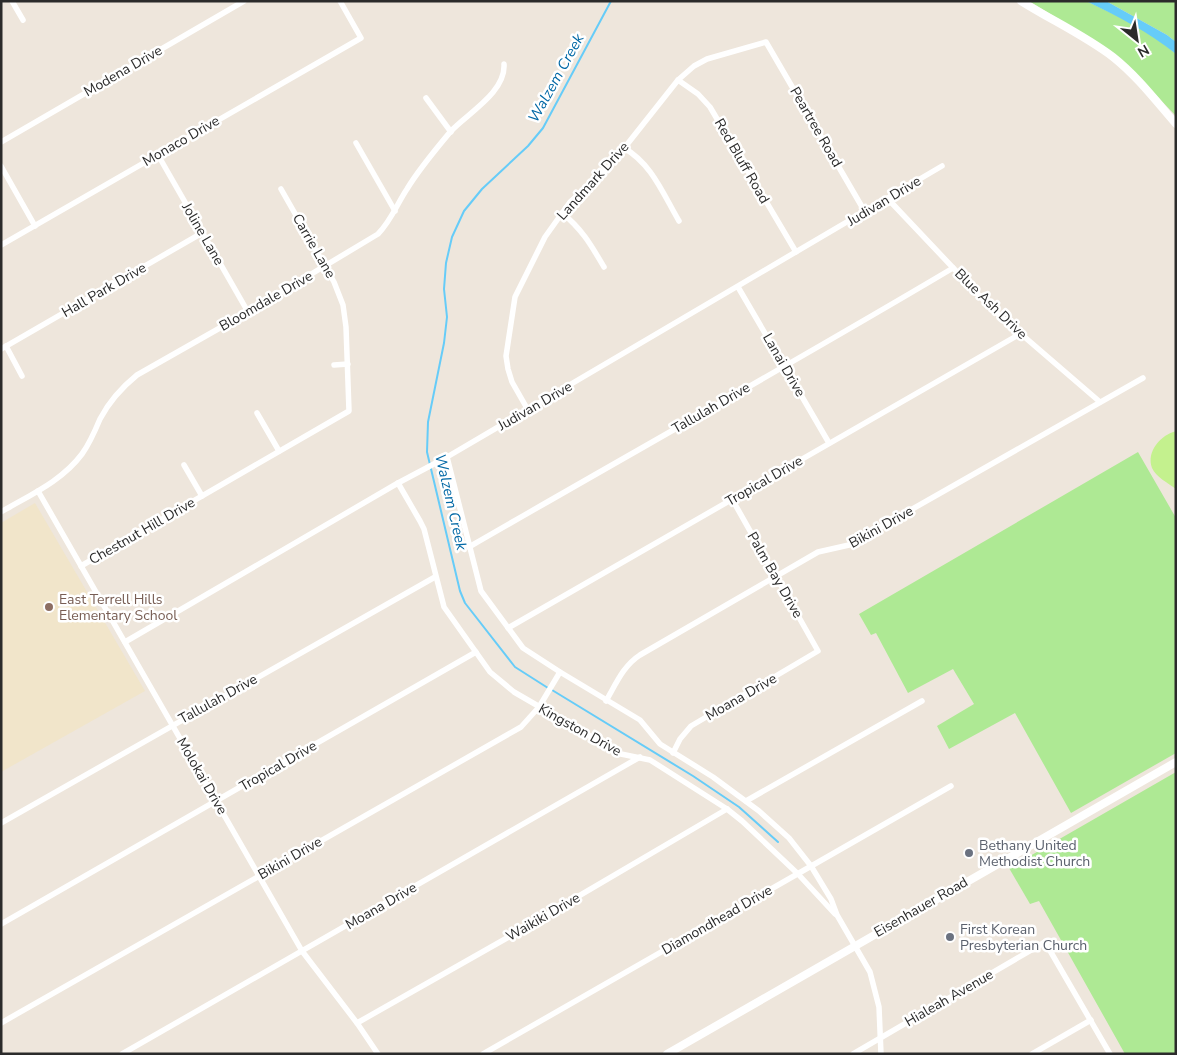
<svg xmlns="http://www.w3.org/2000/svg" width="1177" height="1055" font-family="'Nunito Sans',sans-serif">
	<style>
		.education { fill: #f1e5ca }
		.green { fill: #aee994 }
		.pitch { fill: #c4f18e }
		.water { fill: #66ccf8 }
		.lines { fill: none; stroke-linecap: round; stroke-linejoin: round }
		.stream { stroke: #66ccf8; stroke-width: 2 }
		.street { stroke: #fff; stroke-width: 5.5 }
		.secondary { stroke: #fff; stroke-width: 8 }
		.education-dot { fill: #8d6e63; stroke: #fff; stroke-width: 2 }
		.worship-dot { fill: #6b7280; stroke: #fff; stroke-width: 2 }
		.labels { text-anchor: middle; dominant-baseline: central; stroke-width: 5; stroke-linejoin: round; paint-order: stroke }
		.street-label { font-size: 14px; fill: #2b2b2b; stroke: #fff }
		.education-label { font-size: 14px; fill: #785e54; stroke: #fff; text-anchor: start }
		.worship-label { font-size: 14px; fill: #5b616d; stroke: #fff; text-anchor: start }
		.water-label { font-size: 15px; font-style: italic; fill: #0369a6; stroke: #fff }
	</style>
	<rect width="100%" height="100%" fill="#eee6dc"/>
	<path class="education" d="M35,503L145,691L1,772V523Z"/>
	<g class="green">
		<path d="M1029,1H1086L1124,19L1154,36L1176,54V116L1133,71L1088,37Z"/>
		<path d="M1106,1H1176V42L1167,35Z"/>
		<path d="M1138,452L1176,518V753L1071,813L1015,713L949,749L937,726L974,704L953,669L908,693L876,633L871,635L859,614Z"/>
		<path d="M1176,772V1054H1125L1039,901L1030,904L1009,868Z"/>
	</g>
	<path class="pitch" d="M1176,431V489C1168,483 1156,477 1152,468C1146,451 1161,435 1176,431Z"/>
	<path class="water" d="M1086,1H1106L1167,35L1176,42V54C1147,31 1119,17 1086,1Z"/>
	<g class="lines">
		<g class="stream">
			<path d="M548,688L515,667L465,603L460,591L427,452L428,422L444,343L447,317L444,289L446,263L452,237L464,211L482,189L528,146L543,128L611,1"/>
			<path d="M552,690L693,776L739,807L778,842"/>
		</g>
		<g class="street">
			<path d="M12,1L23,20"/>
			<path d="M678,80L698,94L710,107L796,252"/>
			<path d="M426,98L451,132"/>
			<path d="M1,142L244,1"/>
			<path d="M356,143L395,211"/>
			<path d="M624,148C652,164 663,194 679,221"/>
			<path d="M158,155L248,312"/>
			<path d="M1,166L35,226"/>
			<path d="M888,199L992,309L1100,402"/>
			<path d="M562,213C582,229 591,245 604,267"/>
			<path d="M1,245L361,38L340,1"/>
			<path d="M738,287L829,443"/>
			<path d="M6,346L22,376"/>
			<path d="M1,349L202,233"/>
			<path d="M334,365L348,364"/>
			<path d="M528,410L512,382L508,369L506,356L515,297L545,237L570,202L610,166L678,80L694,66L707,59L766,42L865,212"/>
			<path d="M257,413L279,451"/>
			<path d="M447,457L481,591L523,648L560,672L640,720L660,744L713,777L759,811L789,838L811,866L831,899L837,915L870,972L879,1007L881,1054"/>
			<path d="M184,465L202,496"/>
			<path d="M398,483L420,521L424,529L444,607L490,672L514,692L621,754L650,760L727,809L742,821L798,874L835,914"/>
			<path d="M38,491L302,951L357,1023L378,1054"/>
			<path d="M1,512C30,495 62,481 82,454C90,443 95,431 100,419C109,402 121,388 137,375L248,312L378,234C391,221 397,204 407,189C419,169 436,149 451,131C468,113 506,92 504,64"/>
			<path d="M469,547C630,454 793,363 953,268"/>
			<path d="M81,566L349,411L346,327L343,305L334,282L281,189"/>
			<path d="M508,628L1020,334"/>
			<path d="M125,642L398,483L447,457L942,166"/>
			<path d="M606,701C616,684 623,666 640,655L818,552L849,545L1143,378"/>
			<path d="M673,753L680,739L691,726L818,651L732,499"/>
			<path d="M746,801L922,701"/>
			<path d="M1,823L435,577"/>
			<path d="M1,924L476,652"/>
			<path d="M1,1023L521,727L539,707L560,672"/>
			<path d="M357,1023L514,934L727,809"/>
			<path d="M122,1054L640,757"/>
			<path d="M483,1054L951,786"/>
			<path d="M853,1054L1045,942L1110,1054"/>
			<path d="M1032,1054L1091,1020"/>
		</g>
		<g class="secondary">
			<path d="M1021,1C1051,20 1084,35 1113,57C1137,76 1156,101 1176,124"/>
			<path d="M667,1054L1176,762"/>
		</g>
	</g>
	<circle class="education-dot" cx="49" cy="607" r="5"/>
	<g class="worship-dot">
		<circle cx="969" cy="853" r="5"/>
		<circle cx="950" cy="937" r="5"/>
	</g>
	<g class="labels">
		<g class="street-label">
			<text transform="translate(123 71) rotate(-30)">Modena Drive</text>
			<text transform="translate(816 127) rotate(60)">Peartree Road</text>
			<text transform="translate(181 141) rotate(-30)">Monaco Drive</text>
			<text transform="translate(742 161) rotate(60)">Red Bluff Road</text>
			<text transform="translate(593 181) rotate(-48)">Landmark Drive</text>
			<text transform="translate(884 201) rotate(-31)">Judivan Drive</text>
			<text transform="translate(203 234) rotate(60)">Joline Lane</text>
			<text transform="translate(314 246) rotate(60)">Carrie Lane</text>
			<text transform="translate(104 290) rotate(-30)">Hall Park Drive</text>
			<text transform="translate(266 301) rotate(-30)">Bloomdale Drive</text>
			<text transform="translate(991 304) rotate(44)">Blue Ash Drive</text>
			<text transform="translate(784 365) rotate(60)">Lanai Drive</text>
			<text transform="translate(535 406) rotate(-30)">Judivan Drive</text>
			<text transform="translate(711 408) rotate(-30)">Tallulah Drive</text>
			<text transform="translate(764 481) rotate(-30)">Tropical Drive</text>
			<text transform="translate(881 527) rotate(-29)">Bikini Drive</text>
			<text transform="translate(142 531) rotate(-30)">Chestnut Hill Drive</text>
			<text transform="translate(775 575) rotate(60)">Palm Bay Drive</text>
			<text transform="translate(741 697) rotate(-30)">Moana Drive</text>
			<text transform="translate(218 699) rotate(-29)">Tallulah Drive</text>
			<text transform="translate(580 730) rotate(29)">Kingston Drive</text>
			<text transform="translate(278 766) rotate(-30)">Tropical Drive</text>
			<text transform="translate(202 776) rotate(60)">Molokai Drive</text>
			<text transform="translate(290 858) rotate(-30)">Bikini Drive</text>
			<text transform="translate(381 906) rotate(-30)">Moana Drive</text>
			<text transform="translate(921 907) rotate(-30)">Eisenhauer Road</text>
			<text transform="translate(543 917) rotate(-30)">Waikiki Drive</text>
			<text transform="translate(717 920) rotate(-30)">Diamondhead Drive</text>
			<text transform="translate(949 998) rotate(-30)">Hialeah Avenue</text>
		</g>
		<g class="education-label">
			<text x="59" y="599">East Terrell Hills<tspan x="59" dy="16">Elementary School</tspan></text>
		</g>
		<g class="worship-label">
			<text x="979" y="845">Bethany United<tspan x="979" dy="16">Methodist Church</tspan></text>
			<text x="960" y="929">First Korean<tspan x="960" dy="16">Presbyterian Church</tspan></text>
		</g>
		<g class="water-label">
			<text transform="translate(556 78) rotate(-61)">Walzem Creek</text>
			<text transform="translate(451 502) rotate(77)">Walzem Creek</text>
		</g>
	</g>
	<rect width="1177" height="1055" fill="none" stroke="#2b2b2b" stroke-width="5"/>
	<g transform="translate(1137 40) rotate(150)" stroke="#ffffff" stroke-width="4" paint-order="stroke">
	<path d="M0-4L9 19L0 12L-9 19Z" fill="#2b2b2b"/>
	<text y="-8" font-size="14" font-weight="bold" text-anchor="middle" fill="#2b2b2b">N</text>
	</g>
</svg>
